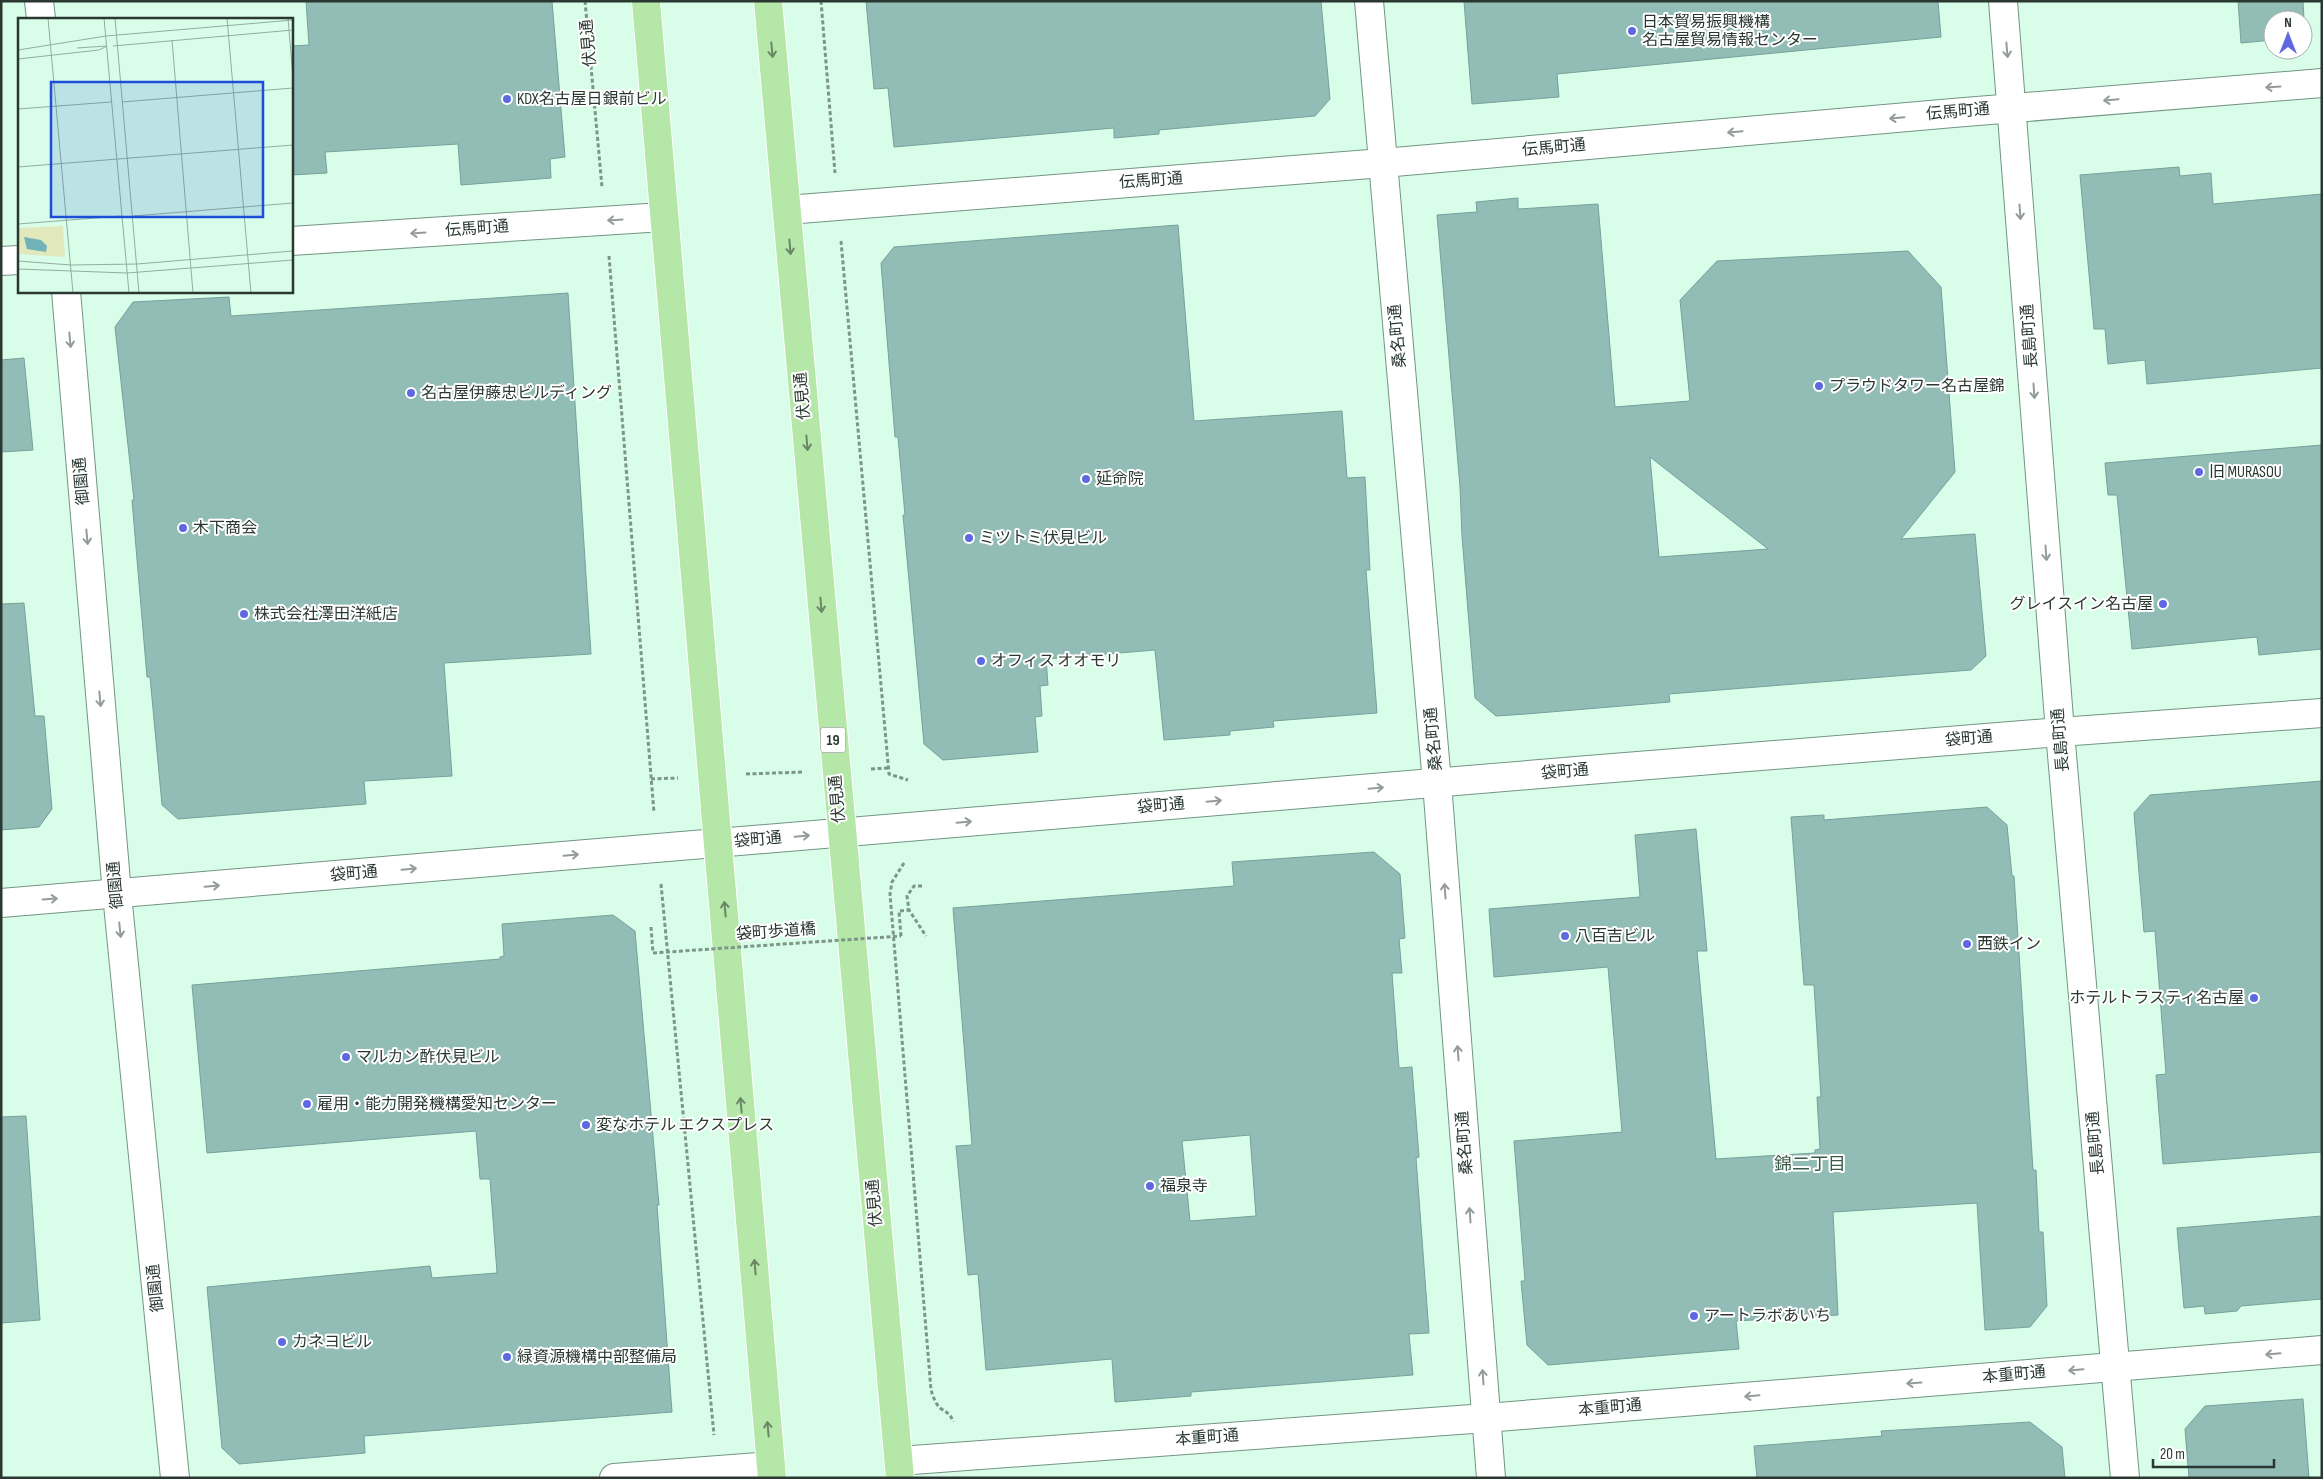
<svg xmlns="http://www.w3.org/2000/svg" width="2323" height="1479" font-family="'Sofia Sans Condensed','Noto Sans JP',sans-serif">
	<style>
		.building { fill: #92bdb6; stroke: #76a19a; fill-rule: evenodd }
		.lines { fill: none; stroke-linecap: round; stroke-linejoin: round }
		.street-casing { stroke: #739583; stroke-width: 30 }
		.highway-casing { stroke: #fff; stroke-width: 30 }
		.path { stroke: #7d9689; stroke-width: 3; stroke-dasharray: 4 2.5; stroke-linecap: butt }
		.street { stroke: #fff; stroke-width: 28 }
		.highway { stroke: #b5e7a8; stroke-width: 28 }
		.path-bridge { stroke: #7d9689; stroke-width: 3; stroke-dasharray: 4 2.5; stroke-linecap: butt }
		.oneway { stroke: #698767 }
		.oneway2 { stroke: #949c98 }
		.poi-dot { fill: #5e68e0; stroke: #fff; stroke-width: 2 }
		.labels { text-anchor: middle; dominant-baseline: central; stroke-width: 4; stroke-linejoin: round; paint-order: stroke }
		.shield { fill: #fff; stroke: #6a746f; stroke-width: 1 }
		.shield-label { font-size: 15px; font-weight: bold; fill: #2a3831 }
		.poi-label { font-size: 16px; fill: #2a3831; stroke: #fff; text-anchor: start }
		.street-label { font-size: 16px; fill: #2a3831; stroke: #fff }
		.neighbourhood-label { font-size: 18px; fill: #3b5b4b; stroke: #fff }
		.inset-road { fill: none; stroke: #92ae9f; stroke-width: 1 }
		.view { fill: #1d4ed8; fill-opacity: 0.15; stroke: #1d4ed8; stroke-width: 2.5 }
		.inset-edge { fill: none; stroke: #2a3831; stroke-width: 2.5 }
	</style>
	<rect width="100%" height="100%" fill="#d8fde9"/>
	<g class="building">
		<path d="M306,1H552L565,157L550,159L551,178L461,185L458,144L325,152L327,173L291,175V46L309,45Z"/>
		<path d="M866,1H1321L1330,99L1315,116L1159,130V134L1114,138V128L894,147L888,88L874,89Z"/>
		<path d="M1464,1H1938L1941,37L1557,74L1559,97L1472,104Z"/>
		<path d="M2238,1H2303L2305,38H2303V20H2273V40L2241,43Z"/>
		<path d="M2179,167L2180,176L2211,173L2213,204L2322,194V368L2147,384L2145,360L2108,364L2105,329H2094L2080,175Z"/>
		<path d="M1518,198V209L1598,204L1615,407L1690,401L1680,300L1717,261L1908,251L1941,287L1955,472L1901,539L1975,534L1986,656L1971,670L1669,694L1670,702L1526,714L1496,716L1475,698L1462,536L1460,487L1437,215L1477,212L1476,202ZM1650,457L1768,549L1659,557Z"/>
		<path d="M1178,225L1194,421L1342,411L1347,478L1365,477L1370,570H1366L1377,713L1273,721L1274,727L1230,731V735L1164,740L1155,650L1046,659L1048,685L1040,686L1042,716L1035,717L1038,752L943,760L924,744L903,515H905L898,437H895L881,263L894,247Z"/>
		<path d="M568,293L591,654L444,663L452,776L364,781L366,804L178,819L162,805L150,677H147L132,500H134L115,327L133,302L229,297L231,316Z"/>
		<path d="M24,358L33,450L1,452V360Z"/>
		<path d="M2322,445V649L2259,655L2257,637L2132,649L2117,495H2108L2105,463Z"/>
		<path d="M24,603L35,716H44L52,809L39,827L1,830V604Z"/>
		<path d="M2322,781V1152L2163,1164L2156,1075L2166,1074L2155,931L2144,932L2134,813L2150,795Z"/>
		<path d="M1987,807L2007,825L2012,876H2014L2033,1170H2036L2039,1232H2043L2047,1306L2030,1327L1985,1330L1977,1203L1833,1212L1838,1315L1736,1321L1739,1349L1548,1365L1527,1345L1521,1281H1525L1514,1141L1622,1132L1608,967L1494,977L1489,909L1640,897L1635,835L1696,829L1707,951H1697L1716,1159L1815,1153V1150L1820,1149L1817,1097H1821L1814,985H1804L1791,817L1824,815V820Z"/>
		<path d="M1374,852L1400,874L1405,938L1399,939L1402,973H1392L1399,1068L1412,1067L1419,1157L1416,1158L1429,1333L1409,1334L1413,1375L1191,1392V1396L1115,1402L1112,1359L986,1370L978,1274L968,1275L956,1146L972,1145L953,908L1234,886L1232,862ZM1250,1135L1256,1216L1190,1221L1182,1141Z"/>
		<path d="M613,915L635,931L659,1205H657L672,1412L364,1436L365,1453L239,1464L222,1448L207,1287L430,1266L432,1278L497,1273L490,1179H480L476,1131L207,1153L192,985L500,959V957L504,956L502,924Z"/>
		<path d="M26,1116L40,1320L1,1323V1117Z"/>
		<path d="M2322,1216V1299L2241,1306L2237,1311L2205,1314L2204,1306L2184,1308L2177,1228Z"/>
		<path d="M2303,1399L2309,1478H2189L2185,1429L2205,1406Z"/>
		<path d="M2030,1422L2062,1447L2065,1478H1757L1754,1446L1882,1436L1881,1431Z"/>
	</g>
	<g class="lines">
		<g class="street-casing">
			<g id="street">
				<path d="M39,1L41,19"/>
				<path d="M1369,1L1437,783L1491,1478"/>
				<path d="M2003,1L2060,732L2125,1478"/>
				<path d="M787,210L1383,163L1953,113L2322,83"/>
				<path d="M291,241L663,217"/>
				<path d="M1,261L19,260"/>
				<path d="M66,291L117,894L175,1478"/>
				<path d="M1,903L1576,771L2060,732L2322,713"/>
				<path d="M899,1461L1486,1418L2322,1350"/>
				<path d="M614,1478L771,1466"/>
			</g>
		</g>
		<g class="highway-casing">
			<g id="highway">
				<path d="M646,1L772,1478"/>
				<path d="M768,1L900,1478"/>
			</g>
		</g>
		<g class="path">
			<path d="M585,1L602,187"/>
			<path d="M821,1L835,173"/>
			<path d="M841,241L889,774L908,780"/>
			<path d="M609,256L654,813"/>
			<path d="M871,769L888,768"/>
			<path d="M746,774L803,772"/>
			<path d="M651,779L678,778"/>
			<path d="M904,863L892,882L890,894L931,1390C933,1396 935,1403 940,1408C947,1413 951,1414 953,1422"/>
			<path d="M661,884L714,1435"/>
			<path d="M922,886H914L907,896L909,910L926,936"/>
			<path d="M651,927L653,953"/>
			<path d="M901,936L899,911L909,910"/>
		</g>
		<use href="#street" class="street"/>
		<use href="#highway" class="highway"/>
		<path class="path-bridge" d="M653,953L901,936"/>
	</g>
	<defs><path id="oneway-shaft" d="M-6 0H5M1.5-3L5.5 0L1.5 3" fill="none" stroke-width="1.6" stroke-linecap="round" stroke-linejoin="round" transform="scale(1.25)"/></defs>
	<g class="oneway">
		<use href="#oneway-shaft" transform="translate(772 50) rotate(85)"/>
		<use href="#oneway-shaft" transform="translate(790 247) rotate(85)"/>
		<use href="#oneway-shaft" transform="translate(807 443) rotate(85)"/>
		<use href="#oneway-shaft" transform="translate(821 605) rotate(85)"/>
		<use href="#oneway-shaft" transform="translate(725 909) rotate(-95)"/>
		<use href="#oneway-shaft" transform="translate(741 1105) rotate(-95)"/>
		<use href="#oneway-shaft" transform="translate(755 1267) rotate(-95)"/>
		<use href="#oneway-shaft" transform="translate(768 1429) rotate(-95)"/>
	</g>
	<g class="oneway2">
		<use href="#oneway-shaft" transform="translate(2007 50) rotate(85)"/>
		<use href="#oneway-shaft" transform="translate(2273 87) rotate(176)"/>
		<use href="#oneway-shaft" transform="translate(2111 100) rotate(175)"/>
		<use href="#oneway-shaft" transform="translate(1897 118) rotate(175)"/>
		<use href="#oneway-shaft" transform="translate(1735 132) rotate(175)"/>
		<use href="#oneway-shaft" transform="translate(2020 212) rotate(86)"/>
		<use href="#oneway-shaft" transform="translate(615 220) rotate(176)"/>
		<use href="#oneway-shaft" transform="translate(418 233) rotate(176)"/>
		<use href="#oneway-shaft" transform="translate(70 340) rotate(85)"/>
		<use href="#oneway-shaft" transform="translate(2034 391) rotate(86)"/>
		<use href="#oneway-shaft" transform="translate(87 537) rotate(85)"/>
		<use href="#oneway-shaft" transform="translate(2046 553) rotate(86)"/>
		<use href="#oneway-shaft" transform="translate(100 699) rotate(85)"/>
		<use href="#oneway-shaft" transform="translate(1376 788) rotate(-5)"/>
		<use href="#oneway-shaft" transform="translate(1214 801) rotate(-5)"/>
		<use href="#oneway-shaft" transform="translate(964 822) rotate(-5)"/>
		<use href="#oneway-shaft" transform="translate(802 836) rotate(-5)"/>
		<use href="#oneway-shaft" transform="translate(571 855) rotate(-5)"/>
		<use href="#oneway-shaft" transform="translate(409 869) rotate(-5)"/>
		<use href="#oneway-shaft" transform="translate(212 886) rotate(-5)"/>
		<use href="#oneway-shaft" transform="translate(1445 891) rotate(-94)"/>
		<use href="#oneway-shaft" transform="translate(50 899) rotate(-4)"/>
		<use href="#oneway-shaft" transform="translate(120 930) rotate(84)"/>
		<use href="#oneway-shaft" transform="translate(1458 1053) rotate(-94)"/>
		<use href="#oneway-shaft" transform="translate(1470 1215) rotate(-94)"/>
		<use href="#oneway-shaft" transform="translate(2273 1354) rotate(175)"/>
		<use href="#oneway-shaft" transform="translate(2076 1370) rotate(175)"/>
		<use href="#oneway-shaft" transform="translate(1483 1377) rotate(-94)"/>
		<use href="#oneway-shaft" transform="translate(1914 1383) rotate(176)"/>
		<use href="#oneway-shaft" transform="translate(1752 1396) rotate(175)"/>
	</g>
	<g class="poi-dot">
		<circle cx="1632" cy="31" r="5"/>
		<circle cx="507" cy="99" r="5"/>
		<circle cx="1819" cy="386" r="5"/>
		<circle cx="411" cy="393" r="5"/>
		<circle cx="2199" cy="472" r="5"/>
		<circle cx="1086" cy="479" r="5"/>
		<circle cx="183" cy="528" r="5"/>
		<circle cx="969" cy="538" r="5"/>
		<circle cx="2163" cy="604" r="5"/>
		<circle cx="244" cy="614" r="5"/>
		<circle cx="981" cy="661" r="5"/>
		<circle cx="1565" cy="936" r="5"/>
		<circle cx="1967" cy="944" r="5"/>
		<circle cx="2254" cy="998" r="5"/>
		<circle cx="346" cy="1057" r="5"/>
		<circle cx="307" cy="1104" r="5"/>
		<circle cx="586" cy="1125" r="5"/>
		<circle cx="1150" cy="1186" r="5"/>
		<circle cx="1694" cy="1316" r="5"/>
		<circle cx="282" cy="1342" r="5"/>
		<circle cx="507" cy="1357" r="5"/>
	</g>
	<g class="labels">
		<rect class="shield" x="820.5" y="727.5" width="25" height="25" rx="4"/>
		<g class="shield-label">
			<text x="833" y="740">19</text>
		</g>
		<g class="poi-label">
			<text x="1642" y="22">日本貿易振興機構<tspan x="1642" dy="18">名古屋貿易情報センター</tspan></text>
			<text x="517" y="99">KDX名古屋日銀前ビル</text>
			<text x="1829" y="386">プラウドタワー名古屋錦</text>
			<text x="421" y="393">名古屋伊藤忠ビルディング</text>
			<text x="2209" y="472">旧 MURASOU</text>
			<text x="1096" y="479">延命院</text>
			<text x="193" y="528">木下商会</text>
			<text x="979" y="538">ミツトミ伏見ビル</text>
			<text x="2153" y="604" text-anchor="end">グレイスイン名古屋</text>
			<text x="254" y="614">株式会社澤田洋紙店</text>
			<text x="991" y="661">オフィス オオモリ</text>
			<text x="1575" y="936">八百吉ビル</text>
			<text x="1977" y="944">西鉄イン</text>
			<text x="2244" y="998" text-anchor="end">ホテルトラスティ名古屋</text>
			<text x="356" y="1057">マルカン酢伏見ビル</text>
			<text x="317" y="1104">雇用・能力開発機構愛知センター</text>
			<text x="596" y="1125">変なホテル エクスプレス</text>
			<text x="1160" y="1186">福泉寺</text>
			<text x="1704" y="1316">アートラボあいち</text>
			<text x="292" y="1342">カネヨビル</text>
			<text x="517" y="1357">緑資源機構中部整備局</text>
		</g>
		<g class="street-label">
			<text transform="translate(589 43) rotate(-95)">伏見通</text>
			<text transform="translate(1958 112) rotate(-5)">伝馬町通</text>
			<text transform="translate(1554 148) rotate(-5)">伝馬町通</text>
			<text transform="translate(1151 181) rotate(-4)">伝馬町通</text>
			<text transform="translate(477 229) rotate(-4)">伝馬町通</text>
			<text transform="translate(1398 336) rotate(-95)">桑名町通</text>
			<text transform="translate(2030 336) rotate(-94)">長島町通</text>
			<text transform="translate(803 396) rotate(-95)">伏見通</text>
			<text transform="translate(82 481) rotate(-95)">御園通</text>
			<text transform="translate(1434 739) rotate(-95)">桑名町通</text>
			<text transform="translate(1969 739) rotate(-5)">袋町通</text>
			<text transform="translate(2061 740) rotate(-95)">長島町通</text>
			<text transform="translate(1565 772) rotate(-5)">袋町通</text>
			<text transform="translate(838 799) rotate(-95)">伏見通</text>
			<text transform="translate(1161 806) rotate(-5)">袋町通</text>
			<text transform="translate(758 840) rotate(-5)">袋町通</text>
			<text transform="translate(354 874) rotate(-5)">袋町通</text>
			<text transform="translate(116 885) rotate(-95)">御園通</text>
			<text transform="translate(776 932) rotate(-4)">袋町歩道橋</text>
			<text transform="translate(1465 1143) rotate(-94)">桑名町通</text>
			<text transform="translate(2096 1143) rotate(-95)">長島町通</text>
			<text transform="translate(875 1203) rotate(-95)">伏見通</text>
			<text transform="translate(156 1288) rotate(-96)">御園通</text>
			<text transform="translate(2014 1375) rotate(-5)">本重町通</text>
			<text transform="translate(1610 1408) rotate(-5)">本重町通</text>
			<text transform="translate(1207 1438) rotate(-4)">本重町通</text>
		</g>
		<g class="neighbourhood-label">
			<text x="1810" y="1164">錦二丁目</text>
		</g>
	</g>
	<g transform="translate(18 18)">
		<rect width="275" height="275" fill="#d8fde9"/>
		<path d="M45,208L47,239L0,236V210Z" fill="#e1e9bc"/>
		<path d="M6,219L23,222L29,228L28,234L9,231Z" fill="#71b1ba"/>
		<path class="inset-road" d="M30,0L55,275M86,0L111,275M97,0L121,275M209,0L233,275M270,0L275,60M88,18L275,2M154,22L175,275M95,28L275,12M59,30L88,28M0,32L88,18M0,41L81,32L89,28M104,84L275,70M0,91L93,84M0,149L275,127M115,198L275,185M0,206L103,198M0,243L53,247L119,246L275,233M0,251L109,255L275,242"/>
		<path class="view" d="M33,64H245V199H33Z"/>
		<rect width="275" height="275" class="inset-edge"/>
	</g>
	<rect width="2323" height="1479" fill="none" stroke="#2a3831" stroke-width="5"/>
	<g transform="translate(2288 35)"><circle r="24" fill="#ffffff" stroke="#aaafad"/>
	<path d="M0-4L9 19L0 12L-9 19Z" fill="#5e68e0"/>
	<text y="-8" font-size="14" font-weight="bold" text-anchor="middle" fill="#2a3831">N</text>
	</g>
	<path d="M2153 1459v8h121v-8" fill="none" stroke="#2a3831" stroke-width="2.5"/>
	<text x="2160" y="1459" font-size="15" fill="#2a3831" stroke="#ffffff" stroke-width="4" paint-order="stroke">20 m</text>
</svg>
